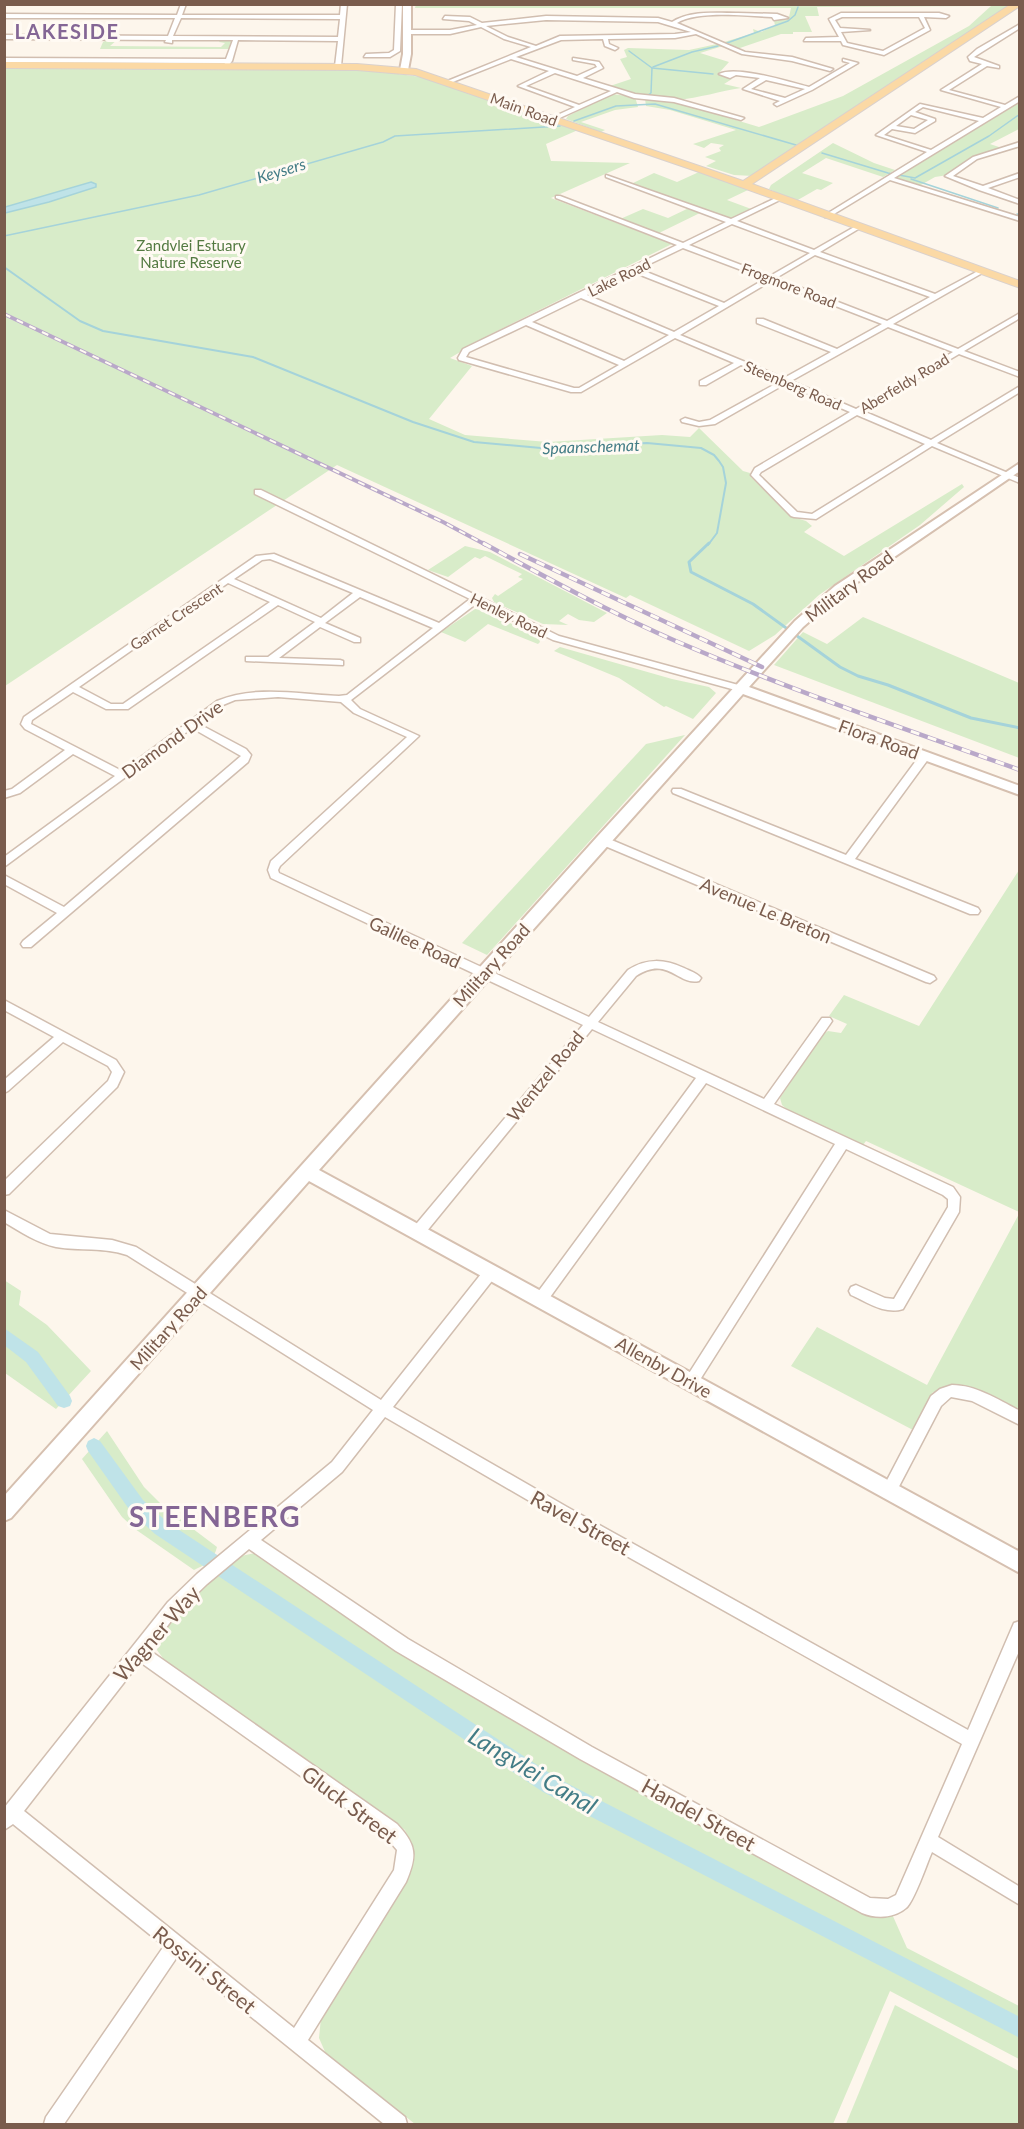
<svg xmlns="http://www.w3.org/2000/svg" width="1024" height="2129" font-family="Lato,sans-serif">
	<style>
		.green { fill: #d8ecc9 }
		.water { fill: #bfe3e8; stroke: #a5d3da; stroke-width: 1.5 }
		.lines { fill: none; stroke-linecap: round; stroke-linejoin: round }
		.stream-far2 { stroke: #a5d3da; stroke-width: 1.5 }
		.stream-far1 { stroke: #a5d3da; stroke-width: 2 }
		.stream { stroke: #a5d3da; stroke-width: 3 }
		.canal { fill: #bfe3e8; fill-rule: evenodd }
		.street-casing { stroke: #d1beb0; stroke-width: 3 }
		.secondary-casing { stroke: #d6c0b0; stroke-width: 4 }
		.primary-casing { stroke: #dad1cd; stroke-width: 2 }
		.street { fill: #fff; fill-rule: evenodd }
		.secondary { fill: #fff; fill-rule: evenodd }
		.primary { fill: #fbd9a5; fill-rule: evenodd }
		.rail-far1-casing { stroke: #b9a8c9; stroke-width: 4 }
		.rail-casing { stroke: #b9a8c9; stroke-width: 4.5 }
		.rail-far1 { stroke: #fffaf3; stroke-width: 2; stroke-dasharray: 7; stroke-linecap: butt }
		.rail { stroke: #fffaf3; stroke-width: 3; stroke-dasharray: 9; stroke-linecap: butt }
		.labels { text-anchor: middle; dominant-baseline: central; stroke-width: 6; stroke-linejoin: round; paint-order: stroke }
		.far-street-label { font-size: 15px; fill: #7a5c4d; stroke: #fffaf3 }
		.far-park-label { font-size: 15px; fill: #537a41; stroke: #fffaf3 }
		.far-water-label { font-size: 16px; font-style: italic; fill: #437c86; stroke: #fffaf3 }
		.street-label { font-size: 18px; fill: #7a5c4d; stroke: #fffaf3 }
		.far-district-label { font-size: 20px; font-weight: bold; letter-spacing: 1.5px; fill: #846695; stroke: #fffaf3 }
		.near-street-label { font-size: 21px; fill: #7a5c4d; stroke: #fffaf3 }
		.near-water-label { font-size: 24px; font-style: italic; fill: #437c86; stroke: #fffaf3 }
		.near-district-label { font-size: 28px; font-weight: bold; letter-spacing: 1.5px; fill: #846695; stroke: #fffaf3 }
	</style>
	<rect width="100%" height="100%" fill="#fdf6ec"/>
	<g class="green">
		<path d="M416,4L1020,5L1019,8L1009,6L753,176L734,175L706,166L716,161L705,157L721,151L719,148L724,145L711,143L704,148L693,144L736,130L670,110L646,106L645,99L683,104L759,127L843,96L969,26L991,6L817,7L819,16H805L812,32H793V34H781L737,49L721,43L754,33L753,29L761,32L775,26L774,20H786L789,17L791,8H415Z"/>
		<path d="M110,39H118L110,46L221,47L225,43L219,42L221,39L233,41L230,49H100L103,42Z"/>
		<path d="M717,44L723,46L700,53L729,62L719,73L732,79L724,84L741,88C721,91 699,98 677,100C654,102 629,93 607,87L631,79L620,59L627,57L624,50L628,48L689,50Z"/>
		<path d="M5,67L360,69L421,77L578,130L546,144L551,161L630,163L551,198L672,244L489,335L450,358L472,366L429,419L465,435L548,442L662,435L690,437L699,428L743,471L750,473L751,477L790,516L806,521L812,526L804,532L844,556L962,484L964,487L920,525L819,595L775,635L749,651L630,595L626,598L337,465L5,686Z"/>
		<path d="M612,94L635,97L638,107L615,110L581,122L605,130L601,132L566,119L568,116Z"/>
		<path d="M1019,99V129L990,144L1005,149L975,158L948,175L935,177L919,186L892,177Z"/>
		<path d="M833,143L874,163L895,170L883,177L826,158L802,173L833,183L821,190L817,189L796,201L769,189L771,185Z"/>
		<path d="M699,172L748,190L727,200L754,210L732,219L704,211L657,234L618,220L643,209L668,218L691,207L631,184L654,173L677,182Z"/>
		<path d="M465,546L490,552L607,613L594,622L579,620L568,614L559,621L568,625L543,624L494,602L492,598L495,594L498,596L523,579L518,577L522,574L485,556L480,559L475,557L448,577L428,570Z"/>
		<path d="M478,607L538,637L540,642L538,644L488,624L465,642L441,632Z"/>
		<path d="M863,617L1019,683V758L774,665L803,632L827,644Z"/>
		<path d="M560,647L672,679L709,687L716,693L693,719L666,706L664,707L619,678L554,651Z"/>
		<path d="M685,735L487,955L462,943L646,744Z"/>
		<path d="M1019,870V1212L866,1141L863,1145L789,1111L782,1105L780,1098L822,1035L828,1031L841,1033L847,1024L829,1016L844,995L919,1026Z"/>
		<path d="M1019,1214V1419L952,1391L933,1392L913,1430L791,1366L817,1327L927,1385Z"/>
		<path d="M4,1280L21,1291L19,1305L47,1325L91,1371L56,1409L5,1373Z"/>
		<path d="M107,1431L144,1487L164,1507L217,1547C214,1560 205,1565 194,1570L135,1529L122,1517L82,1459Z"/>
		<path d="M255,1553L411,1656L892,1914L907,1948L1019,2006V2059L890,1991L833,2124H415L326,2054L319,2038L321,2018L410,1873L413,1850L405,1830L165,1661L157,1650L161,1632L184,1604L241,1556Z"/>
		<path d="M895,2005L1019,2071V2124H846Z"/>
	</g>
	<path class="water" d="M91,182L96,184V187L49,202L5,213V207Z"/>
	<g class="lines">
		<g class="stream-far2">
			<path d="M727,43L788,21L795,15L798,7"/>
			<path d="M629,51L652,68L713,74"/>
			<path d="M653,67L692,52L718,46"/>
			<path d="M648,95L651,93L652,68"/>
			<path d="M574,121L616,106L655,104L796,145"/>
			<path d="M822,153L888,173L915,178L989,136L1020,114"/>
			<path d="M911,179L998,208"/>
			<path d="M1017,214L1020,215"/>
			<path d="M4,236L199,195L383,142L395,136L560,126"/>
		</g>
		<path class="stream-far1" d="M4,267L80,321L103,331L253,357L413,422L474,442L541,448L647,443L701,448L714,455L719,461L723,467L726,483L717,533L708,545"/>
		<path class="stream" d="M709,543L689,562L691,572L753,604L840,667L858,676L888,685L971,718L1020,728"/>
		<g class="canal">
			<path d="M4,1328L38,1352L70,1396L72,1401L70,1406L64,1408L58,1406L26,1362L4,1345Z"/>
			<path d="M94,1438L100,1441L143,1500L167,1522L557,1778L1020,2017V2038L543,1792L155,1534L131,1512L88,1451L86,1446L88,1441Z"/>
		</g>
		<g class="street-casing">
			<g id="street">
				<path d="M181,4H186L182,15H340L341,4H347L341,66L338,68L335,66L338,41L238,40L232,61L227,67L224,65L225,63L4,62V58L226,59L233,40H172V43L165,42L166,40L4,39V35L168,36L175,18H4V14L177,15ZM181,18L340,19L338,37L173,36Z"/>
				<path d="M396,4H402L400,51L390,57H364L366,54L389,53L394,50Z"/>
				<path d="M738,13L777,14L788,18L774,20L772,17C748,16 697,10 677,23L745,52L792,57L833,69L830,71L792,61L742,54L696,34L675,38L608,39L609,44L618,48L615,50L605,46L603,39L561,40L516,57L577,76L597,67L595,64L573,60V58L599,62L603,68L583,78L635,94L674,98L744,118L741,120L674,102L634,98L617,92L553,121L551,118L575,107L518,86L549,71L511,59L450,83L445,82L531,47L504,39L481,27L450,34H406L403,32L406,30H450L477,25L469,21L443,19L445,16L470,17L482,23L546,16L658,18L672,22C690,10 717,13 738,13ZM546,20L658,22L691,32L675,34L560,36L536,46L508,37L486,26ZM555,73L611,91L579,105L526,86Z"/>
				<path d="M841,13H939L949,16L946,18L924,17L930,30L884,55L843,45L841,41H804L806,38L839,37L829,19ZM842,17H919L925,28L883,51L847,43L841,32L870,30L840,28L835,20Z"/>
				<path d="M1020,24V28L974,57L999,66V68L987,66L949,90L1005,105L1020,96V101L894,178L1020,217V221L890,180L829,217H825V215L927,152L876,135L920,104L983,118L1001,107L941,90L982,64L970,61L968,57L977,49ZM923,107L979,121L931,150L884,135L892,129L915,133L935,121V119L915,112ZM911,115L928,120L914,129L896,126Z"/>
				<path d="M843,59L858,63L812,90L777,106L774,104L780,101L743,89L760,78L736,75L730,78L719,74C736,65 789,82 809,87L850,63L843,61ZM766,80L805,89L785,98L751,89Z"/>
				<path d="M1020,142V146L977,159L953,176L983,186L1020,173V177L988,188L1020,200V204L979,190L945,176L973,157Z"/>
				<path d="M606,175L731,219L778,197H782V199L737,221L814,250L856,226H860V228L820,252L935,294L980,270H984V272L893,324L958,349L1020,313V318L964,351L1020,372V377L959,354L863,411L931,440L1020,386V392L937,443L1020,478V483L932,446L816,519L794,517L791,516L751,475L755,468L850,412L785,384L715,424L699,426L682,422L681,420L685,418L699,422L710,420L779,382L741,365L706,385H700V381L734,363L675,338L581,392H571L459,360L458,358L463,349L677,245L556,198V196H560L683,243L726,222L606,177ZM732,224L810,253L770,276L689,245ZM683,248L765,279L724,303L639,269ZM815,255L930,297L887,321L776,278ZM633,272L719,306L674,332L587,295ZM771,281L882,324L837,349L763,319H757V323L831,352L784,378L680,335ZM581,298L669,335L624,361L532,322ZM526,325L619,365L579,388H574L466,357L469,352ZM888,327L953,352L856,409L791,381ZM857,415L925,444L812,514L797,512L759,475L761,472Z"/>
				<path d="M255,490H261L559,636L742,686L744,688L739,691L553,640L477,603L351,700L360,709L419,736L280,866L278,870L279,873L589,1017L628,970C647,958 664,959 684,968C690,971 697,973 701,978L699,981C678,986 668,955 636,976L598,1022L764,1099L822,1018H830L832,1021L830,1024L774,1104L953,1187L960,1197L959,1212L903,1309C885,1315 867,1302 851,1295L849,1291L851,1287L856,1285L885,1298L894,1299L948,1207V1199L943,1195L846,1149L696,1386L691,1388L686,1386L684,1382L686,1378L835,1144L706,1083L545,1304L540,1306L535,1304L533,1300L535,1296L696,1078L592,1029L422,1237L417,1238L412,1237L410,1233L412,1229L583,1025L271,878L268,870L271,861L407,737L354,713L341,702L278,697L235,700L223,705L199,724L246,749L251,755L248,762L31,947H23L21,944L23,941L57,913L4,884V875L64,907L241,756L192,728L4,867V857L115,776L73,754L20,793L4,798V791L12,789L65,750L25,729L21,724L24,717L256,556L274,554L439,623L470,599L255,494ZM270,559L278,562L353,593L321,618L234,579L262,560ZM228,583L270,602L123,704H111L79,687ZM360,597L433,628L347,695L339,696C297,694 256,685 217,701L122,771L31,724L32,720L73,692L106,709H128L278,605L315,622L268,657H246V661L343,665V661L340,660L279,658L320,627L354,642H360V638L325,623Z"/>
				<path d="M925,753L929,754V758L855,859L978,908L980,911L978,914H970L673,793L672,791L673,789H681L846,855L921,754Z"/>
				<path d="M602,836L934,976L936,979L930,983L926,982L598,843L597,840Z"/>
				<path d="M4,1000L116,1060L124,1072L117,1087L9,1194L4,1195V1181L108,1081L112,1072L108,1066L63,1042L8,1091L4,1093V1080L54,1037L4,1010Z"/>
				<path d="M4,1210L50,1234L112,1240L136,1247L381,1400L485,1269L490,1267L495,1269L497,1273L495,1277L393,1407L567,1507L968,1730L1014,1623L1020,1621V1649L938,1837L1020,1887V1905L932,1852C927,1863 914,1902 906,1908C895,1918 876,1919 862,1913L580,1759L396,1651L249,1549L207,1584L178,1612L149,1650L397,1824C417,1845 417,1856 406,1882L308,2040L405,2117L407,2124H384L177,1957L64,2124H44L46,2117L164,1946L13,1824L4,1830V1808L168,1602L197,1574L332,1462L373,1410L127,1255C104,1247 79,1251 56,1247C37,1243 21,1232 4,1222ZM385,1417L557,1517L962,1744L896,1895L888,1899L870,1898L592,1747L408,1639L261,1540L342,1472ZM140,1662L385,1836L397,1850L394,1870L294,2028L24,1811Z"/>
				<path d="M952,1385C976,1385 999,1400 1020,1411V1425L972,1401L951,1397L941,1406L894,1496L889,1498L884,1496L882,1491L884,1486L931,1396L940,1389Z"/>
			</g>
		</g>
		<g class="secondary-casing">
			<g id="secondary">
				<path d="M403,4H411V54L408,70L404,72L400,70L403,54Z"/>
				<path d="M1020,463V471L843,592L803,627L749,687L1020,786V795L743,694L319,1170L1020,1552V1573L309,1181L11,1518L4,1521V1496L597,837L795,621L835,586Z"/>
			</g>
		</g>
		<g class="primary-casing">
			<path id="primary" d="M1011,4L1020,6L752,184L1020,281V288L702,173L415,75L357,70L4,68V62L357,64L416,69L743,181Z"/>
		</g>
		<use href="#street" class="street"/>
		<use href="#secondary" class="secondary"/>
		<use href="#primary" class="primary"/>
		<g class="rail-far1-casing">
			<path id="rail-far1" d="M4,314L443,522L486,545"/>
		</g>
		<g class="rail-casing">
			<g id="rail">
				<path d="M483,543C547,578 611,613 678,642C790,690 906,729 1020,770"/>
				<path d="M520,554L762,667"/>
			</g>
		</g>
		<use href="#rail-far1" class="rail-far1"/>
		<use href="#rail" class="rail"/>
	</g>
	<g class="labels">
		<g class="far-street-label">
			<text transform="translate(524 109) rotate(20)">Main Road</text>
			<text transform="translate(619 277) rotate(-26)">Lake Road</text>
			<text transform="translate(789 285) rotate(21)">Frogmore Road</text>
			<text transform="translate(904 383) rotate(-31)">Aberfeldy Road</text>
			<text transform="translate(793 385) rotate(23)">Steenberg Road</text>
			<text transform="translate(509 615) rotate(26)">Henley Road</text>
			<text transform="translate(176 616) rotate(-34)">Garnet Crescent</text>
		</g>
		<g class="far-park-label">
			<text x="191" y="245">Zandvlei Estuary<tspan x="191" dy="17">Nature Reserve</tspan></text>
		</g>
		<g class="far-water-label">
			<text transform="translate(281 170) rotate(-17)">Keysers</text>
			<text transform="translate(591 446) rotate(-2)">Spaanschemat</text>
		</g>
		<g class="street-label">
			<text transform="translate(849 586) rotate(-37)">Military Road</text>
			<text transform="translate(172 739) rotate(-36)">Diamond Drive</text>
			<text transform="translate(879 739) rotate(20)">Flora Road</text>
			<text transform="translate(766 910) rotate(23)">Avenue Le Breton</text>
			<text transform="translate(415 942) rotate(25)">Galilee Road</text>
			<text transform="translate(491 965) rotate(-48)">Military Road</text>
			<text transform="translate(545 1076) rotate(-51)">Wentzel Road</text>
			<text transform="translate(168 1328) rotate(-48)">Military Road</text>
			<text transform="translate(664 1367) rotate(29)">Allenby Drive</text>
		</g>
		<g class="far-district-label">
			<text x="67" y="31">LAKESIDE</text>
		</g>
		<g class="near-street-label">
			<text transform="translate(581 1522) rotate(29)">Ravel Street</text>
			<text transform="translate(156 1633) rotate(-49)">Wagner Way</text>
			<text transform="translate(350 1804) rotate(37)">Gluck Street</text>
			<text transform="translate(699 1814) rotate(29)">Handel Street</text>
			<text transform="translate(205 1969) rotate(39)">Rossini Street</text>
		</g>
		<g class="near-water-label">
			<text transform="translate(533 1770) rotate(31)">Langvlei Canal</text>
		</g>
		<g class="near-district-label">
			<text x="215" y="1516">STEENBERG</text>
		</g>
	</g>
	<rect width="1024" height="2129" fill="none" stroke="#7a5c4d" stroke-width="12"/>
</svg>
